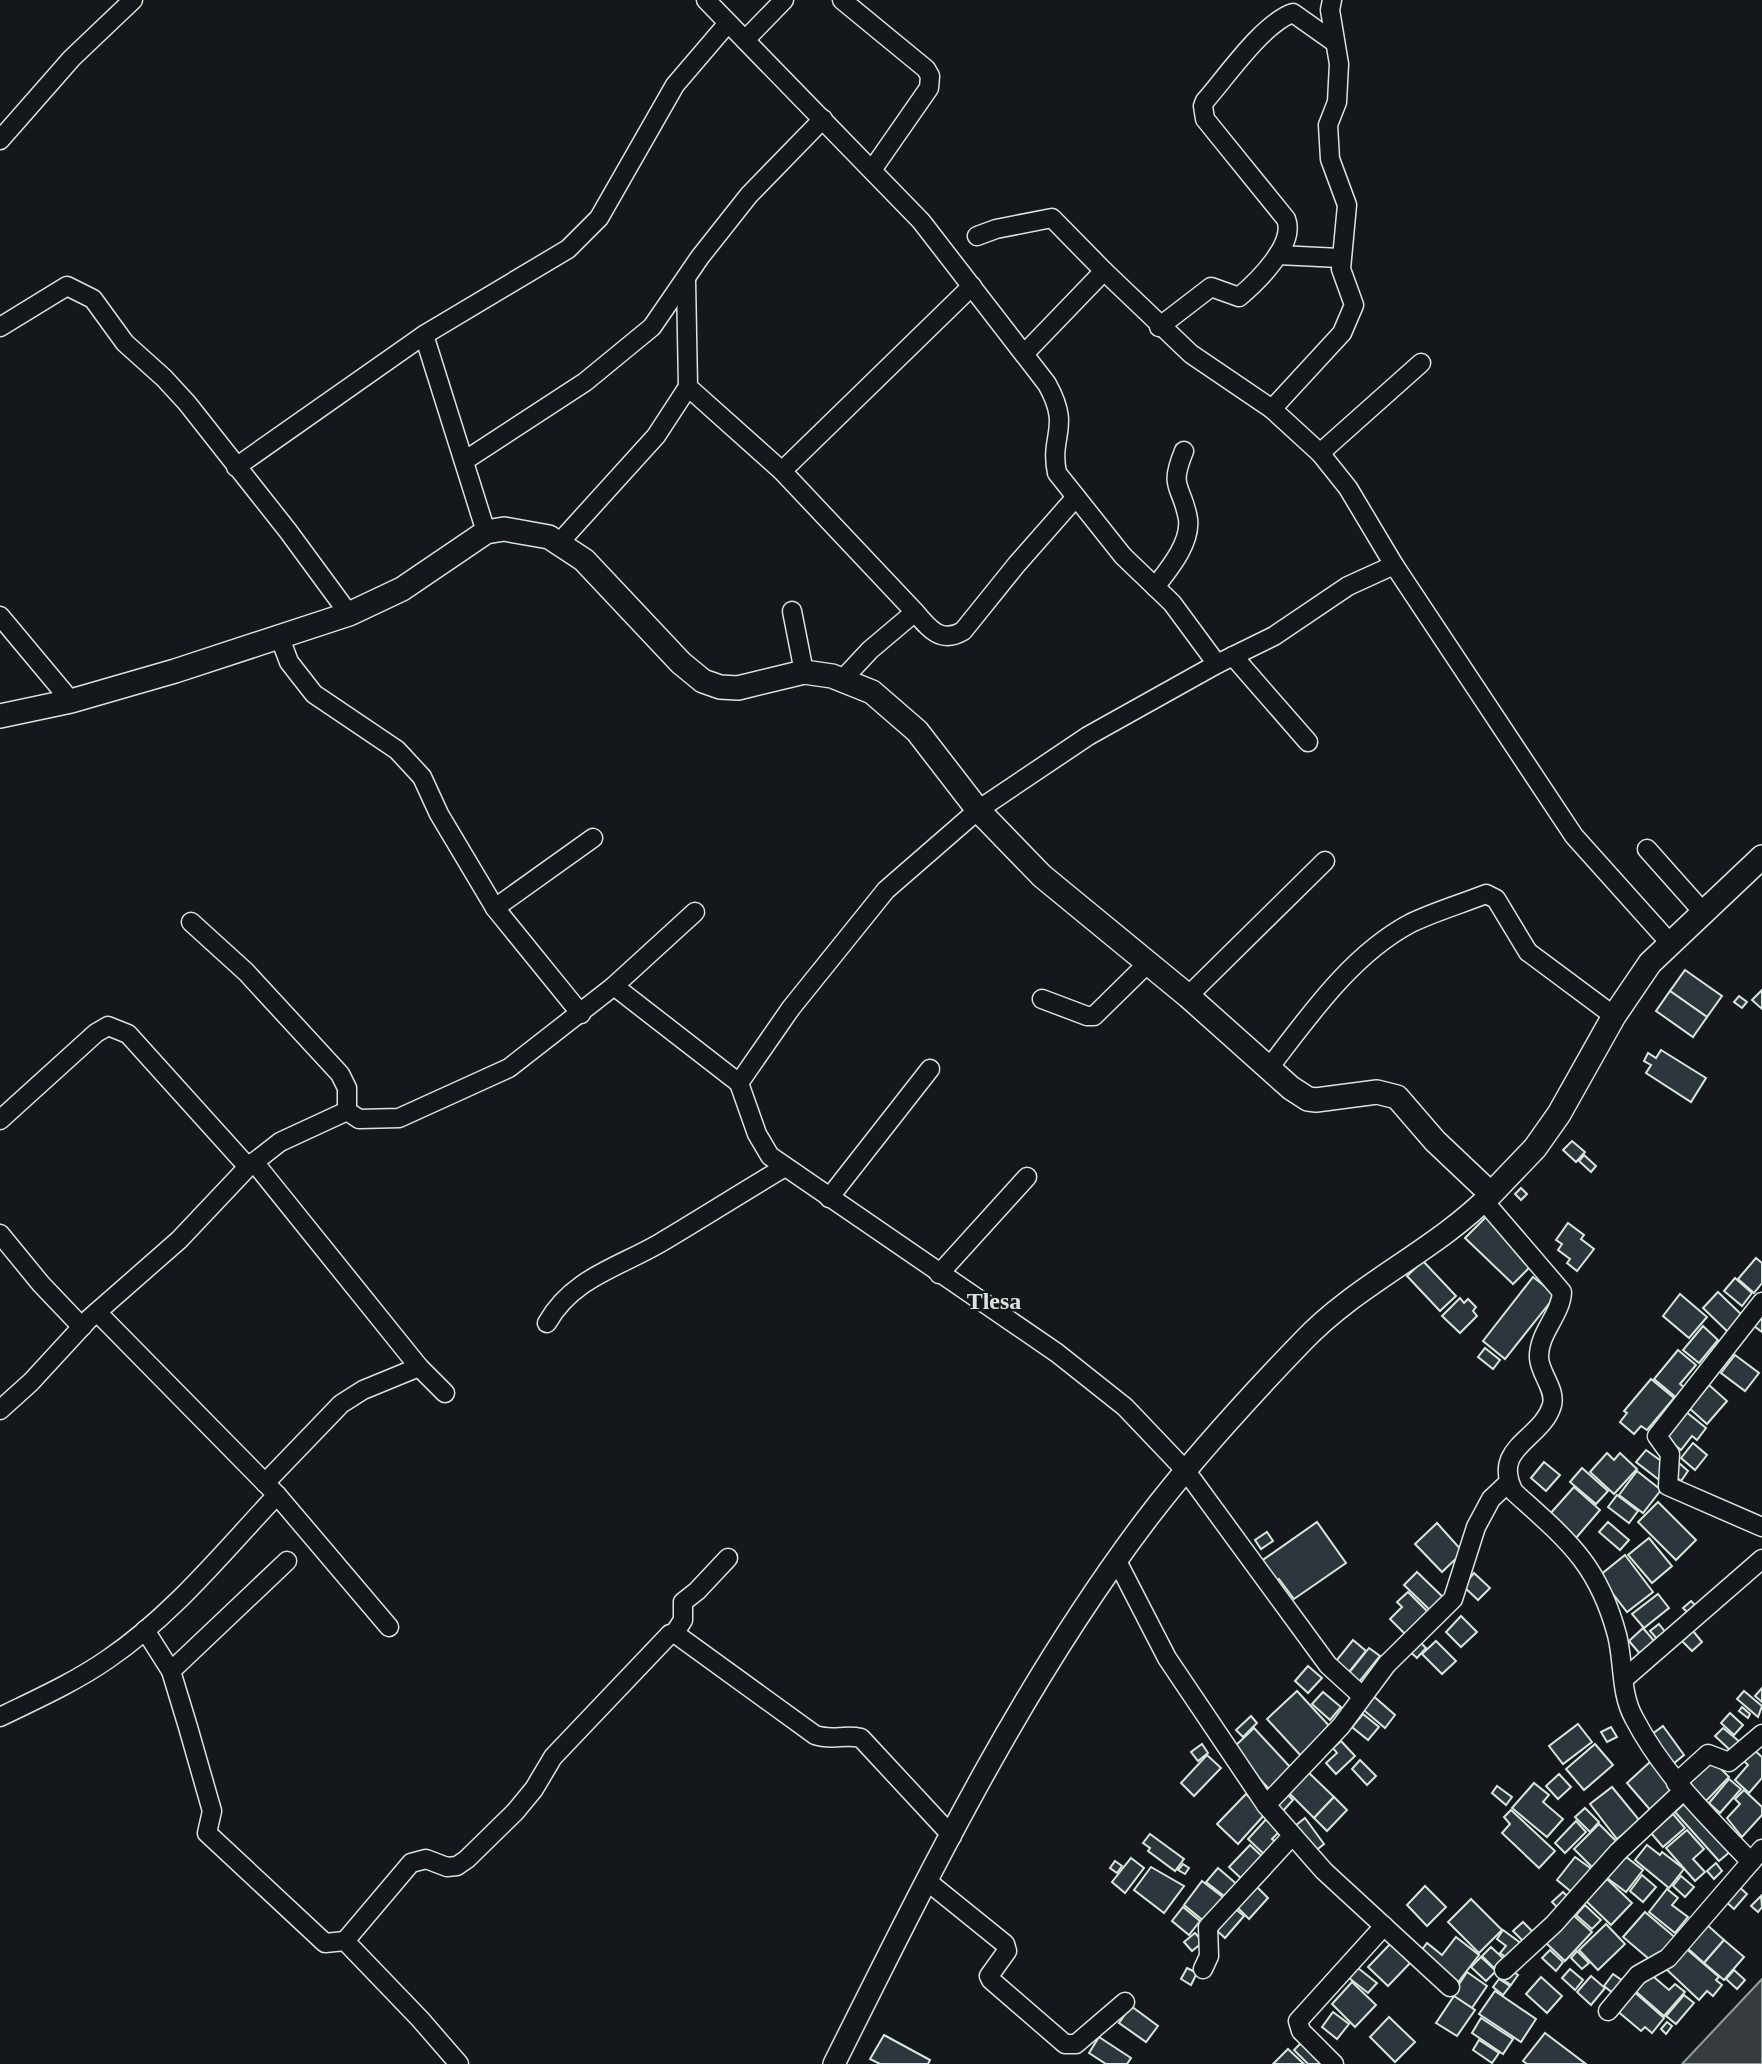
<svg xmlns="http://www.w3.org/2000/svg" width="1762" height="2064" font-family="'Times New Roman',serif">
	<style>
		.water { fill: #363b3e; stroke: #939e99; stroke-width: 2 }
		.building { fill: #2c363c; stroke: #d8e6dc; stroke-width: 2 }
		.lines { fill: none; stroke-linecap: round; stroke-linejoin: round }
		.minor-casing { stroke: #d8e6dc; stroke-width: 21 }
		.tertiary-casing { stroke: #d8e6dc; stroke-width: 24 }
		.secondary-casing { stroke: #d8e6dc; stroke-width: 26 }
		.minor { stroke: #14181c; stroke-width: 18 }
		.tertiary { stroke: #14181c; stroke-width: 21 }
		.secondary { stroke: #14181c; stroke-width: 23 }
		.labels { text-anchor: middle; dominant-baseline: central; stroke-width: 5; stroke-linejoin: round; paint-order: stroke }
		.quarter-label { font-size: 24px; font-weight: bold; fill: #d8e6dc; stroke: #14181c }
	</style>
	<rect width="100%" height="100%" fill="#14181c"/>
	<path class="water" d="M1762,1979V2064H1682Z"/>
	<g class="building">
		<path d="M1685,970L1722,996L1707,1017L1670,991Z"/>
		<path d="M1762,990V1009L1752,1000Z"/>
		<path d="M1670,991L1707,1017L1693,1037L1656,1011Z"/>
		<path d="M1739,996L1747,1002L1742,1008L1734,1002Z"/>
		<path d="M1661,1050L1706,1078L1691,1102L1646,1073L1651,1065L1644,1061L1648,1053L1656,1058Z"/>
		<path d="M1572,1141L1585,1152L1576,1162L1563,1150Z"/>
		<path d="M1584,1155L1596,1166L1591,1172L1579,1161Z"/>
		<path d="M1521,1188L1527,1194L1521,1200L1515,1194Z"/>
		<path d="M1486,1217L1533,1264L1513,1284L1465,1238Z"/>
		<path d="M1568,1223L1584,1235L1581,1239L1594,1249L1577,1271L1567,1263L1570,1259L1558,1250L1562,1244L1556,1240Z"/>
		<path d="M1756,1258L1762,1263V1283L1754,1293L1738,1279Z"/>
		<path d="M1423,1261L1456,1296L1440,1311L1407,1276Z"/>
		<path d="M1533,1277L1556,1295L1505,1359L1483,1341Z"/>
		<path d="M1735,1278L1752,1293L1742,1306L1724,1291Z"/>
		<path d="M1718,1292L1744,1317L1729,1333L1703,1308Z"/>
		<path d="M1680,1294L1707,1317L1689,1338L1663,1316Z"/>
		<path d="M1460,1298L1464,1303L1468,1299L1476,1307L1473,1311L1477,1316L1460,1333L1442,1316Z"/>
		<path d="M1762,1308V1332L1750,1323Z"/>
		<path d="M1703,1326L1718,1340L1699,1363L1683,1350Z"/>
		<path d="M1485,1348L1500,1360L1493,1369L1478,1357Z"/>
		<path d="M1678,1350L1696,1365L1680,1384L1686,1389L1678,1399L1654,1379Z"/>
		<path d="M1735,1355L1759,1373L1745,1391L1721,1373Z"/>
		<path d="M1651,1379L1674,1398L1647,1430L1641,1426L1634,1434L1620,1422L1627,1413L1624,1411Z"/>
		<path d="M1709,1385L1727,1401L1707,1424L1689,1408Z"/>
		<path d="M1685,1411L1706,1428L1697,1440L1692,1436L1681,1450L1664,1436Z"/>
		<path d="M1693,1443L1707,1455L1695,1470L1681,1458Z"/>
		<path d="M1646,1450L1668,1466L1658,1479L1636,1462Z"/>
		<path d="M1607,1453L1614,1460L1620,1453L1637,1469L1614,1494L1590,1472Z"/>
		<path d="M1544,1462L1560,1475L1546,1491L1531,1478Z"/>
		<path d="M1679,1463L1688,1471L1681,1481L1671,1473Z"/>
		<path d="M1582,1468L1608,1491L1596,1504L1570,1482Z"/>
		<path d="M1637,1471L1661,1490L1643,1513L1619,1495Z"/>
		<path d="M1574,1487L1600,1510L1576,1538L1549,1515Z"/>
		<path d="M1617,1495L1638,1511L1629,1523L1608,1507Z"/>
		<path d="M1658,1502L1696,1540L1676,1560L1638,1522Z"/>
		<path d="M1317,1522L1346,1563L1294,1599L1279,1579L1274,1582L1260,1562Z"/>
		<path d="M1608,1522L1629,1540L1620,1550L1599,1532Z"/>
		<path d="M1437,1523L1463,1552L1442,1572L1415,1544Z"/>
		<path d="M1267,1532L1273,1541L1261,1549L1255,1540Z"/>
		<path d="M1649,1538L1672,1566L1652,1583L1628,1555Z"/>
		<path d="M1625,1555L1653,1592L1627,1612L1599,1576Z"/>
		<path d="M1417,1572L1447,1601L1434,1614L1404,1585Z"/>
		<path d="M1474,1573L1490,1588L1478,1600L1463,1586Z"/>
		<path d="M1408,1592L1431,1615L1409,1638L1390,1619L1402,1607L1397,1602Z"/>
		<path d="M1658,1594L1669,1608L1644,1628L1632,1614Z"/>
		<path d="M1691,1601L1699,1609L1692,1617L1683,1608Z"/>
		<path d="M1461,1616L1477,1632L1461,1647L1446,1632Z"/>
		<path d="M1659,1624L1666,1633L1658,1640L1650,1631Z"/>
		<path d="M1643,1628L1656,1643L1641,1655L1629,1641Z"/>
		<path d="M1693,1631L1702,1642L1692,1651L1682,1641Z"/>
		<path d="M1417,1639L1426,1648L1417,1658L1407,1649Z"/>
		<path d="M1353,1640L1366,1651L1349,1672L1336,1661Z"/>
		<path d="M1436,1641L1456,1661L1442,1674L1422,1654Z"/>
		<path d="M1369,1648L1380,1656L1359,1682L1349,1673Z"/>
		<path d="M1308,1666L1322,1678L1308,1693L1295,1681Z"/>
		<path d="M1762,1688V1702L1755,1696Z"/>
		<path d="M1297,1691L1333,1730L1303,1758L1267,1719Z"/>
		<path d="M1744,1691L1762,1706L1758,1717L1737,1699Z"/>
		<path d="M1323,1692L1341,1707L1330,1720L1312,1704Z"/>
		<path d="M1371,1694L1395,1715L1385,1728L1360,1707Z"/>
		<path d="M1742,1707L1750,1714L1748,1718L1739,1711Z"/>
		<path d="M1730,1713L1743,1725L1734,1735L1721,1723Z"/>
		<path d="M1363,1714L1379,1727L1368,1740L1352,1727Z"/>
		<path d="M1251,1716L1257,1723L1243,1737L1236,1730Z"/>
		<path d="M1578,1724L1592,1742L1563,1764L1549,1746Z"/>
		<path d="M1663,1726L1684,1755L1673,1764L1651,1735Z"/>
		<path d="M1611,1727L1617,1737L1607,1742L1601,1732Z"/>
		<path d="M1254,1728L1291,1768L1269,1789L1232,1749Z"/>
		<path d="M1723,1728L1740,1742L1731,1751L1715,1736Z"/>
		<path d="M1341,1741L1355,1756L1336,1774L1326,1763L1337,1753L1333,1748Z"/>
		<path d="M1202,1744L1208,1753L1198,1761L1191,1752Z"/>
		<path d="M1595,1744L1613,1765L1584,1790L1566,1769Z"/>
		<path d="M1752,1748L1762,1757V1778L1749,1793L1735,1780L1748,1765L1742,1759Z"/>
		<path d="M1207,1755L1221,1768L1194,1796L1181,1783Z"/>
		<path d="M1710,1758L1729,1777L1706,1801L1687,1783Z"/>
		<path d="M1360,1760L1376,1776L1367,1785L1352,1769Z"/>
		<path d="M1650,1762L1675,1791L1652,1812L1627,1783Z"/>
		<path d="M1306,1770L1334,1797L1314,1818L1287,1791Z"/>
		<path d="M1559,1774L1571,1787L1558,1799L1546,1786Z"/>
		<path d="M1729,1779L1741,1789L1720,1813L1709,1803Z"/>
		<path d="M1534,1783L1549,1795L1543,1802L1563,1819L1547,1837L1512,1808Z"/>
		<path d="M1497,1786L1512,1797L1506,1805L1492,1793Z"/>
		<path d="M1612,1787L1640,1821L1617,1839L1590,1804Z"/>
		<path d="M1744,1790L1762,1807V1815L1742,1837L1727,1818L1740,1804L1735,1799Z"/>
		<path d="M1285,1792L1293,1800L1283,1811L1274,1802Z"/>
		<path d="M1246,1794L1266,1813L1238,1844L1217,1824Z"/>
		<path d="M1334,1797L1347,1810L1327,1831L1314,1818Z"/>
		<path d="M1687,1801L1731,1851L1719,1861L1675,1812Z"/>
		<path d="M1585,1808L1599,1822L1590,1832L1575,1817Z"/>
		<path d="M1511,1810L1555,1851L1539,1868L1502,1833L1510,1824L1504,1817Z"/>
		<path d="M1673,1814L1685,1828L1663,1847L1651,1833Z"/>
		<path d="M1270,1815L1283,1828L1272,1839L1278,1844L1267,1857L1248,1839Z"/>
		<path d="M1305,1818L1324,1844L1314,1852L1295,1826Z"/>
		<path d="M1576,1821L1586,1832L1565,1853L1555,1843Z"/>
		<path d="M1599,1824L1617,1842L1592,1867L1574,1849Z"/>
		<path d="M1687,1830L1704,1849L1693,1859L1705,1872L1695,1881L1666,1848Z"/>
		<path d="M1150,1834L1184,1859L1175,1871L1148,1851L1150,1848L1143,1843Z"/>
		<path d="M1250,1845L1266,1860L1245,1882L1229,1867Z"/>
		<path d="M1647,1845L1660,1855L1662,1852L1684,1869L1669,1888L1635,1860Z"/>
		<path d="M1621,1853L1643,1870L1626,1892L1603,1875Z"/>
		<path d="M1575,1857L1593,1870L1574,1894L1557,1880Z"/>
		<path d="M1131,1858L1144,1868L1125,1893L1112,1882Z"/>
		<path d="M1115,1861L1122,1866L1117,1873L1110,1868Z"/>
		<path d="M1716,1863L1722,1871L1714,1879L1707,1871Z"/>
		<path d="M1183,1864L1189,1868L1185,1874L1178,1870Z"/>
		<path d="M1151,1867L1184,1886L1164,1913L1134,1890Z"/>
		<path d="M1218,1868L1239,1886L1228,1899L1206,1882Z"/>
		<path d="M1642,1875L1656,1887L1643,1902L1630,1891Z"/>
		<path d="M1681,1876L1694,1887L1685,1897L1673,1886Z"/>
		<path d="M1607,1879L1632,1903L1611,1925L1586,1901Z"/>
		<path d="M1202,1881L1224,1898L1205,1922L1184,1905Z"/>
		<path d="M1736,1884L1747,1894L1734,1909L1723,1899Z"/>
		<path d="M1256,1886L1268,1898L1249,1919L1237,1907Z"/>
		<path d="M1425,1886L1446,1907L1427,1926L1407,1905Z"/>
		<path d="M1667,1889L1678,1898L1672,1905L1688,1917L1675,1933L1649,1912Z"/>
		<path d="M1563,1892L1571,1900L1560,1910L1552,1902Z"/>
		<path d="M1761,1896L1762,1907L1758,1912L1751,1906Z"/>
		<path d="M1471,1899L1502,1930L1479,1953L1448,1922Z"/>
		<path d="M1585,1905L1601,1920L1592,1929L1576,1915Z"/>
		<path d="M1183,1907L1200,1921L1189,1935L1172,1921Z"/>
		<path d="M1233,1907L1244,1916L1225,1938L1214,1928Z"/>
		<path d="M1645,1912L1677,1939L1655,1964L1623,1937Z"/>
		<path d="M1572,1914L1592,1932L1565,1961L1546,1943Z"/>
		<path d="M1523,1922L1533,1932L1523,1941L1513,1931Z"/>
		<path d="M1705,1923L1724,1940L1704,1963L1685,1946Z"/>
		<path d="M1606,1924L1625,1944L1598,1970L1579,1950Z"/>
		<path d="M1503,1930L1522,1944L1510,1960L1500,1953L1506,1946L1497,1939Z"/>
		<path d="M1195,1933L1203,1942L1192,1951L1184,1942Z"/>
		<path d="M1456,1937L1479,1955L1456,1985L1418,1955L1427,1943L1442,1955Z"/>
		<path d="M1724,1940L1744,1957L1724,1980L1704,1963Z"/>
		<path d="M1393,1941L1413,1960L1388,1986L1368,1967Z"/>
		<path d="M1683,1946L1719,1977L1716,1980L1722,1985L1713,1996L1707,1991L1699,2000L1665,1968Z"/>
		<path d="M1491,1947L1505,1960L1495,1969L1482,1956Z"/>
		<path d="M1550,1950L1563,1962L1556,1971L1542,1958Z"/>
		<path d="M1577,1951L1589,1963L1582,1969L1571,1958Z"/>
		<path d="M1481,1957L1496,1971L1486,1981L1471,1967Z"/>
		<path d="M1187,1968L1197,1973L1191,1985L1181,1979Z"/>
		<path d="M1358,1968L1377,1983L1368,1993L1349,1978Z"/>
		<path d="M1508,1968L1518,1975L1511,1985L1500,1978Z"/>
		<path d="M1570,1969L1583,1980L1575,1990L1562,1978Z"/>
		<path d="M1734,1970L1745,1980L1737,1989L1726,1979Z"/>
		<path d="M1467,1972L1487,1986L1472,2008L1452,1995Z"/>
		<path d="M1648,1972L1669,1990L1675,1984L1685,1992L1664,2016L1633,1989Z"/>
		<path d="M1613,1974L1623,1981L1614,1994L1604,1986Z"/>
		<path d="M1591,1976L1605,1988L1591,2005L1577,1992Z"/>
		<path d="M1541,1977L1562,1996L1547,2013L1526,1994Z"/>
		<path d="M1499,1979L1510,1986L1503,1995L1493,1987Z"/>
		<path d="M1352,1982L1376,2005L1355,2027L1332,2004Z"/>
		<path d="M1631,1989L1664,2018L1652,2033L1645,2027L1641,2031L1615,2009Z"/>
		<path d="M1495,1991L1536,2019L1521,2042L1479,2014Z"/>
		<path d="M1684,1995L1694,2003L1676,2024L1666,2016Z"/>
		<path d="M1454,1996L1475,2010L1457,2036L1436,2023Z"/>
		<path d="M1131,2006L1158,2026L1146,2042L1119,2023Z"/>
		<path d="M1333,2012L1349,2024L1337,2039L1322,2027Z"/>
		<path d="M1389,2017L1415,2042L1395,2062L1370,2037Z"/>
		<path d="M1481,2018L1513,2039L1503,2054L1472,2033Z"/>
		<path d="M1667,2022L1672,2026L1666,2034L1661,2029Z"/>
		<path d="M1545,2033L1586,2064H1527L1523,2061Z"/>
		<path d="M884,2035L930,2060L928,2064H880L870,2059Z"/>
		<path d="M1099,2037L1131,2058L1127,2064H1106L1089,2053Z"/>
		<path d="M1306,2038L1326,2056L1319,2064H1308L1294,2050Z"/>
		<path d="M1479,2040L1499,2053L1492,2063L1473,2050Z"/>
		<path d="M1288,2049L1304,2064H1273Z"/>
	</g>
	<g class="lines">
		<g class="minor-casing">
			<g id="minor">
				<path d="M706,0L921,221L1047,384C1072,429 1049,434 1057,473L1123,556L1172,603L1217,664"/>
				<path d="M842,0L926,69L930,76L929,88L872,170"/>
				<path d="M745,40L784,0"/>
				<path d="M0,140L72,58L133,0"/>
				<path d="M977,236L996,229L1052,218L1104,271"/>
				<path d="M1278,255L1340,258"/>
				<path d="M686,280L688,387L782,471L915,612L870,650L843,679"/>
				<path d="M0,327L67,286L93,299L125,343L164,378L187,403L288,531L349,614"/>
				<path d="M1159,327L1211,287L1239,297C1258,281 1296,244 1286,219L1205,119L1203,106L1205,101C1227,76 1263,23 1293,13L1334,42"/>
				<path d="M424,335L486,532"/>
				<path d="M1272,409L1342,333L1354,305L1341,269L1347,205L1330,159L1328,125L1337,102L1339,64L1330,10L1332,0"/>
				<path d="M1320,453L1421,363"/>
				<path d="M464,461L585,382L652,327L700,257L749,195L823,119"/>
				<path d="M236,467L424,335L568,249L599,218L675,85L728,23"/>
				<path d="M782,471L972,286"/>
				<path d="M559,543L656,436L688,387"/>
				<path d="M1394,565L1574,836L1670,943"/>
				<path d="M1155,587C1169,569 1191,543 1188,519C1182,484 1168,490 1184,451"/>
				<path d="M792,611L804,672"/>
				<path d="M915,612C929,629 941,644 963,631L1017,564L1076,497"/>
				<path d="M0,616L71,701"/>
				<path d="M280,638L289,662L314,694L397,750L422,777L439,814L495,908L581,1014"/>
				<path d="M1233,656L1308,742"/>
				<path d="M1647,849L1703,912"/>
				<path d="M495,908L593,838"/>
				<path d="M191,922L246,972L340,1074L347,1088V1111L359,1119L399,1118L509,1068L614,986L739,1083L791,1008L886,890L978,810L1088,736L1217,664L1274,636L1348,586L1394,565L1348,488L1320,453L1272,409L1191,354L1104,271L1024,354"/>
				<path d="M614,986L695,912"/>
				<path d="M1188,996L1325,861"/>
				<path d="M1042,999L1087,1016H1094L1148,963"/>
				<path d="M1269,1068C1309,1016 1352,954 1411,923C1436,911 1461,904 1486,894L1496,899L1528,952L1614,1016"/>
				<path d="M739,1083L757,1134L770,1156L1057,1353L1125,1407L1186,1471L1328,1665L1362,1696"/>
				<path d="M0,1120L96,1033L108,1026L128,1034L248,1167"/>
				<path d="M254,1162L419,1367"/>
				<path d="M829,1198L930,1069"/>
				<path d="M1484,1201L1562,1292C1561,1315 1538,1333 1539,1358C1540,1374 1556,1389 1552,1405C1542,1440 1490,1447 1514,1492C1566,1539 1598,1563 1617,1635C1624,1662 1620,1693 1634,1718C1663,1774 1708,1817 1751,1862"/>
				<path d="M0,1234L41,1284L82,1327"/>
				<path d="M939,1274L1027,1177"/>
				<path d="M1762,1302L1657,1436L1670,1454L1668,1486L1762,1527"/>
				<path d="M97,1312L277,1495L389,1627"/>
				<path d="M547,1323C572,1278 619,1267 660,1243C702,1218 743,1192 785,1167"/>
				<path d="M0,1410L31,1382L89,1319L179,1240L248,1167L280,1142L347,1111"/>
				<path d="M265,1483L341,1404L363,1390L419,1367L445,1393"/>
				<path d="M1117,1561L1167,1658L1266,1805L1324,1871L1450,1987"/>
				<path d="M145,1630L171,1671L188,1727L212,1811L207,1833L325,1943L345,1941L420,2019L459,2064"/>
				<path d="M674,1634L683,1620V1602L697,1591L728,1558"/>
				<path d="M171,1671L287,1561"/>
				<path d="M1624,1679L1762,1559"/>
				<path d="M0,1717C37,1699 75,1682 108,1659C173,1615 224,1551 277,1495"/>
				<path d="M1676,1783L1708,1754L1729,1762L1762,1734"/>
				<path d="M1266,1805L1341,1726L1387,1664L1453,1599L1476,1527L1491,1499L1509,1482"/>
				<path d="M927,1881L1005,1944L1007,1951L989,1976L991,1980L1065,2044H1076L1125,2002"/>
				<path d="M345,1941L411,1863L426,1859L447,1867L457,1866L467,1859L515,1812L534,1789L553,1757L670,1634L677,1635L815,1735C832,1741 844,1734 861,1738L952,1836"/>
				<path d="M1203,1969L1209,1956L1208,1927L1292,1836"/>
				<path d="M1504,1970L1554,1924L1618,1852L1683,1791"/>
				<path d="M1608,2011L1638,1975L1668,1958L1762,1849"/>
				<path d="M1334,2064L1301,2031L1298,2021L1384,1926"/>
			</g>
		</g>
		<g class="tertiary-casing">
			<path id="tertiary" d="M834,2064C927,1878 1020,1687 1146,1520C1194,1457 1248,1398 1303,1341C1358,1283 1435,1251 1491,1194"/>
		</g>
		<g class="secondary-casing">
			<path id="secondary" d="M0,716L71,701L175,671L349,614L402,589L486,532L504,529L549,537L584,560L681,663L703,681L720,687L738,688L804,672L832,676L872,692L917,731L978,810L1042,876L1188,996L1291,1088L1308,1099L1316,1100L1377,1092L1397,1097L1435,1141L1491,1194L1535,1148L1559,1114L1614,1016L1650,963L1762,857"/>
		</g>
		<use href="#minor" class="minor"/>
		<use href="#tertiary" class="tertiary"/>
		<use href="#secondary" class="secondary"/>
	</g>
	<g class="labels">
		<g class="quarter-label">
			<text x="994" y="1301">Tlesa</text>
		</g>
	</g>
</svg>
